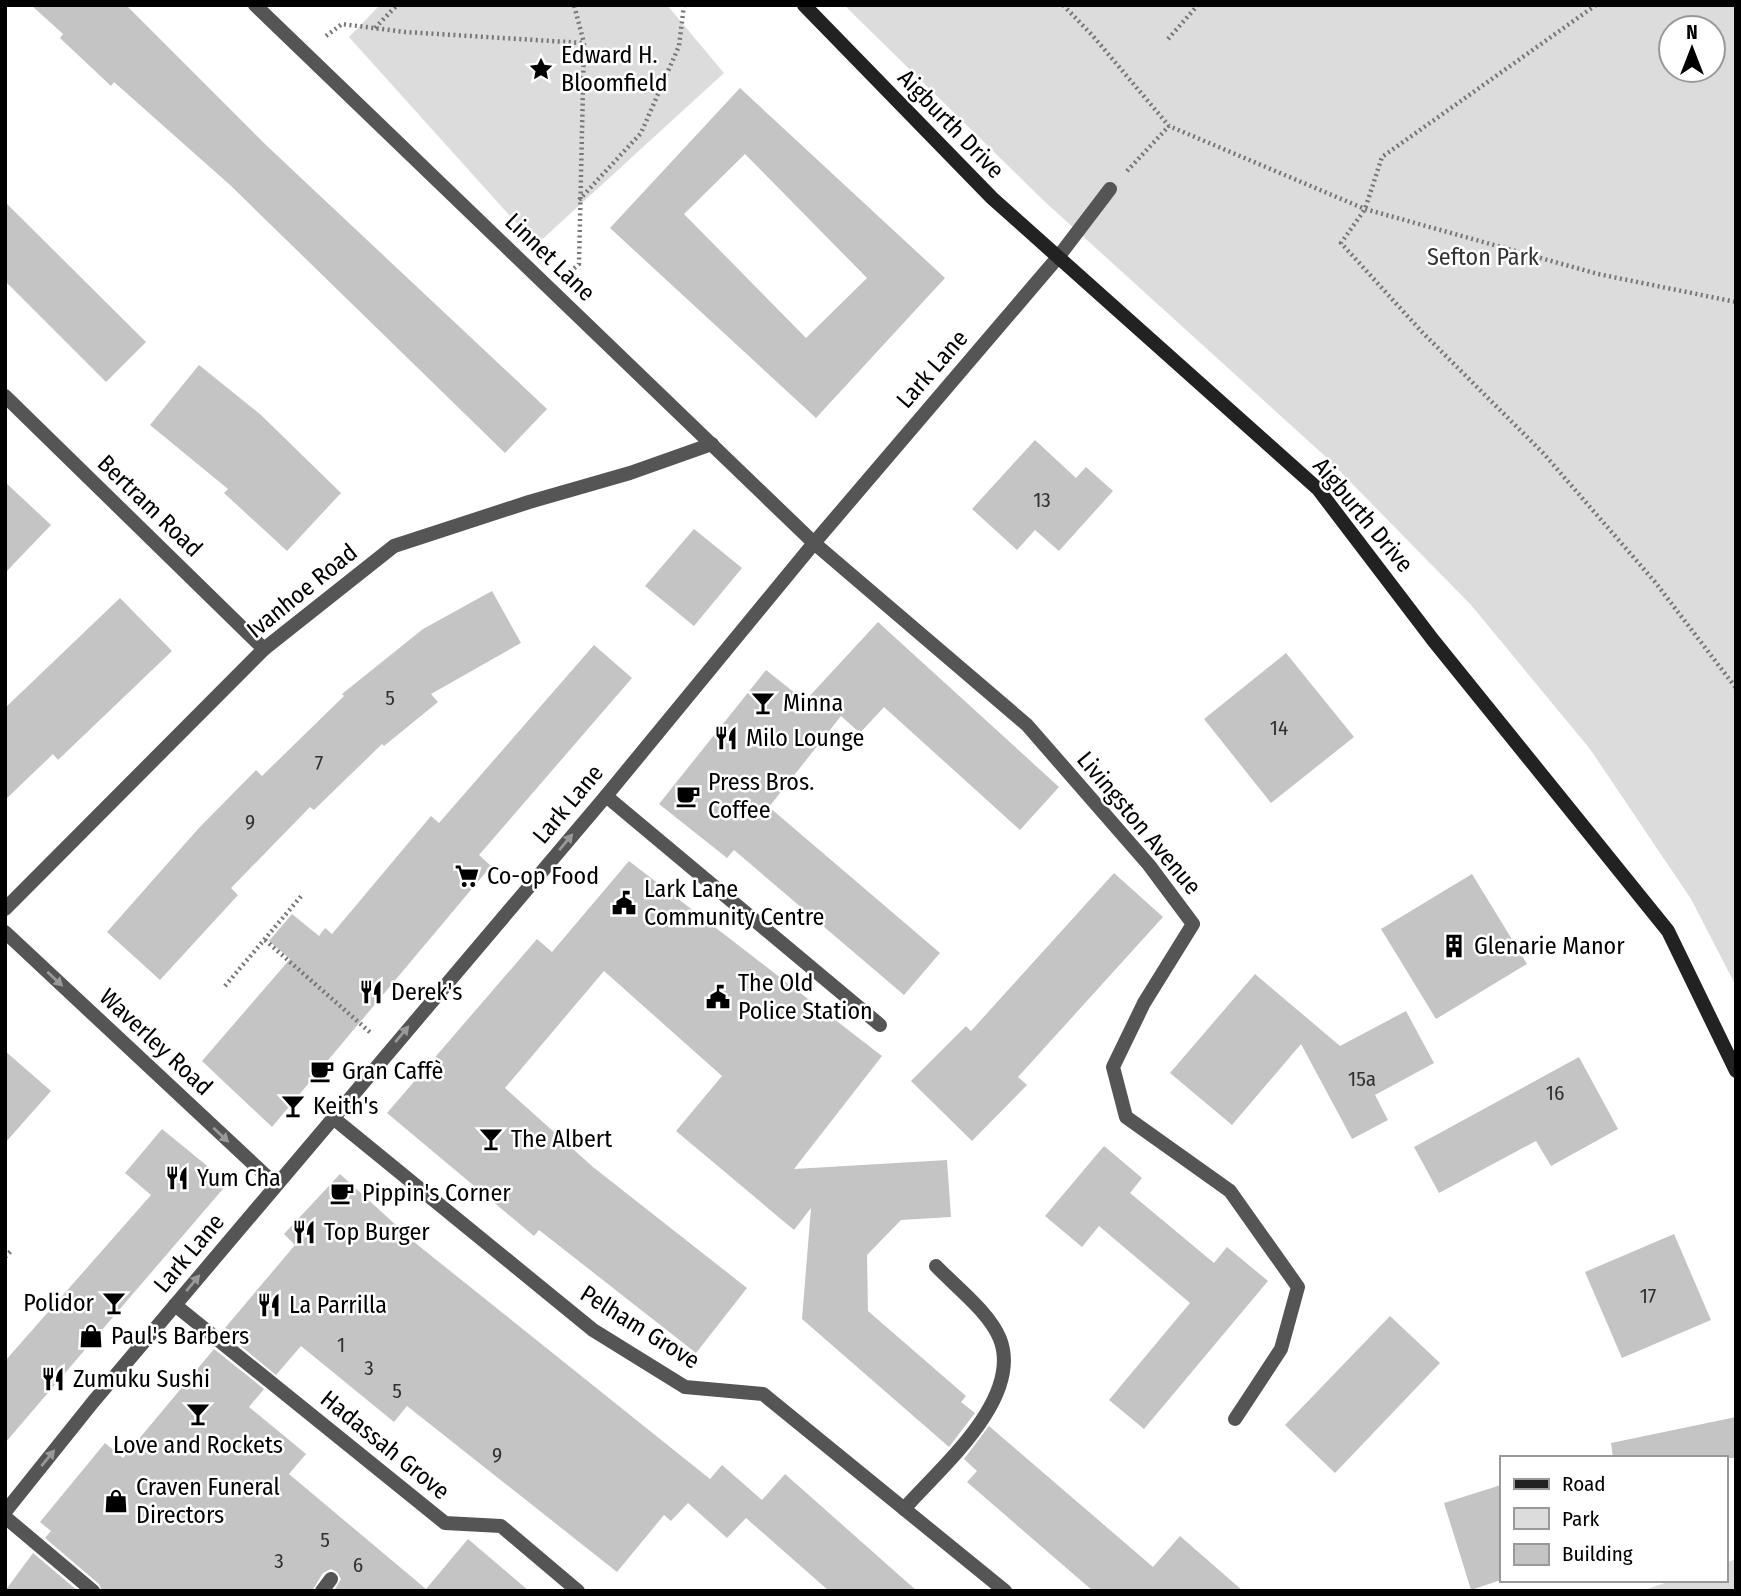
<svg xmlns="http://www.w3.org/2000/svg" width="1741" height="1596" font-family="'Fira Sans Condensed',sans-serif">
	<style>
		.green { fill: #dcdcdc; fill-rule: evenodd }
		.building { fill: #c4c4c4; fill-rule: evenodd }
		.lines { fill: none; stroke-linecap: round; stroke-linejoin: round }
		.path { stroke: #777; stroke-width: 4.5; stroke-dasharray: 2 3.5; stroke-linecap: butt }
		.lane { stroke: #555; stroke-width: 14 }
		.street { stroke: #555; stroke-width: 14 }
		.secondary { stroke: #222; stroke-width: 14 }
		.oneway { fill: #999 }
		.labels { text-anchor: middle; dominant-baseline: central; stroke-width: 5; stroke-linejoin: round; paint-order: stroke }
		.number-label { font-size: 21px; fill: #313131 }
		.poi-label { font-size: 24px; fill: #000; stroke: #fff; text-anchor: start }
		.street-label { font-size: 24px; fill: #000; stroke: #fff }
		.park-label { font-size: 24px; fill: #333; stroke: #fff }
	</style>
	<rect width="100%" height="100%" fill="#fff"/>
	<g class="green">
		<path d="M380,5H667L724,73L536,245L349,37Z"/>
		<path d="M844,5H1736V986L1691,899L1590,749L1471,605L1326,457L1044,201ZM1671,28H1713V70H1671Z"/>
		<path d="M1736,1559V1591H1642L1673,1580H1725V1563Z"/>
	</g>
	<g class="building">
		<path d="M31,5H126L267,146L547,409L505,453L230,185L114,82L111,86L60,38L63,34Z"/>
		<path d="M740,88L945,278L816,418L610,228ZM745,154L867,278L806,338L684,214Z"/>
		<path d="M5,202L146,342L106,382L5,281Z"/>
		<path d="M199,365L261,415L341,493L287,551L224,493L228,489L150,425Z"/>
		<path d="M1035,440L1076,478L1086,467L1113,491L1059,551L1035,530L1017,550L972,509Z"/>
		<path d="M5,482L51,525L5,573Z"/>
		<path d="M694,529L742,568L694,626L645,586Z"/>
		<path d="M492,591L521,643L431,694L438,702L384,746L382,744L314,810L310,807L231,888L238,895L160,980L107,932L198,829L256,770L262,776L344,696L342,694L423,629Z"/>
		<path d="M120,598L172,651L58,760L53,754L5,800V708Z"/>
		<path d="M878,622L1059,787L1020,830L884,707L860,733L841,716L769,807L940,953L904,995L734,850L727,858L659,804L766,670L805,701Z"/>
		<path d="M594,645L632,678L479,855L491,866L272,1127L202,1061L290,959L269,941L292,914L319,936L325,928L332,934L431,816L439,823Z"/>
		<path d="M1286,653L1354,737L1271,803L1204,719Z"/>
		<path d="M629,861L882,1056L794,1169L947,1160L951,1217L901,1220L867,1255L868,1311L966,1396L961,1402L975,1413L949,1447L802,1319L811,1208L794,1230L676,1131L722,1076L604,971L505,1088L593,1167L747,1288L696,1353L539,1230L534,1236L387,1113L537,939L552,952Z"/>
		<path d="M1114,873L1163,917L1018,1077L1027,1085L972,1141L911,1081L966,1026L971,1031Z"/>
		<path d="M1472,874L1527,964L1436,1019L1381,929Z"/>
		<path d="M1255,974L1340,1046L1406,1011L1434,1063L1375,1095L1388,1120L1352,1139L1301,1044L1232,1125L1170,1073Z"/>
		<path d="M5,1051L51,1091L5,1143Z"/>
		<path d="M1579,1057L1618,1129L1551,1166L1536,1141L1439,1193L1414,1147Z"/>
		<path d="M162,1129L228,1183L5,1443V1361L151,1195L125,1173Z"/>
		<path d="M1104,1146L1142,1178L1130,1193L1214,1263L1227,1247L1268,1281L1144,1429L1109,1400L1190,1303L1099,1226L1082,1247L1045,1216Z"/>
		<path d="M340,1174L419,1246L710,1479L722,1465L762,1500L785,1474L917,1591H829L746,1518L727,1538L688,1503L671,1521L664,1515L617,1572L407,1406L394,1422L301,1346L276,1375L226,1334L229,1331L225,1328L295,1245L284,1234Z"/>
		<path d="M1674,1234L1711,1320L1622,1358L1585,1272Z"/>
		<path d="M1390,1316L1440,1363L1335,1473L1285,1425Z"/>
		<path d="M214,1349L264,1389L249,1407L306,1454L289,1474L426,1589L468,1539L529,1591H334L341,1579L337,1572L331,1569L323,1573L312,1591H102L99,1584L45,1538L51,1531L40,1522L105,1443L123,1458Z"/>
		<path d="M1736,1417V1458H1613L1611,1443Z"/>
		<path d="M989,1426L1153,1567L1180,1536L1243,1591H1093L967,1482L977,1471L964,1459Z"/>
		<path d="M1501,1485V1580L1471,1590L1444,1503Z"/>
		<path d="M33,1553L78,1591H5Z"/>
	</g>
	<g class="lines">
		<g class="path">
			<path d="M1063,5L1093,36L1169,126L1365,209L1598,274L1736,302"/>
			<path d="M1596,5L1382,157L1365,209L1341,243L1422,332L1544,454L1655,582L1736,688"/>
			<path d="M375,28L397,5"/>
			<path d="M326,36L342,24L405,32L584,43"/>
			<path d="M1168,39L1198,5"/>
			<path d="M1127,171L1169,126"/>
			<path d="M579,200L641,133L679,46L684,5"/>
			<path d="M570,272L579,264L584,43L574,5"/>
			<path d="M265,940L372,1034"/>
			<path d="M225,986L303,894"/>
			<path d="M5,1257L11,1251"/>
		</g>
		<g class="lane">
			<path d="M1059,256L1110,189"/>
			<path d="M904,1509C940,1468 1023,1399 1000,1339C989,1312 956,1287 936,1266"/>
		</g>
		<g class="street">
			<path d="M255,5L814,543L1027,725L1149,865L1193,924L1144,1003L1113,1067L1126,1117L1230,1191L1298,1287L1281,1349L1235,1419"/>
			<path d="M5,396L264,649"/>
			<path d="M606,796L880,1025"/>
			<path d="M5,909L264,649L394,546L529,502L630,473L712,444"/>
			<path d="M5,932L276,1185"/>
			<path d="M332,1117L593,1330L685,1387L763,1394L1005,1591"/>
			<path d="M175,1305L445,1523L501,1526L578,1591"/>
			<path d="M5,1512L93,1402L606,796L814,543L1059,256"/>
			<path d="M5,1517L93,1591"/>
			<path d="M322,1591L331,1579"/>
		</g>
		<path class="secondary" d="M804,5L992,198L1318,489L1433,640L1668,931L1736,1071"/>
	</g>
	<defs><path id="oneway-solid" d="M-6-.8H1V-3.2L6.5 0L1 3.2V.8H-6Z" transform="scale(1.75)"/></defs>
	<g class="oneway">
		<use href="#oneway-solid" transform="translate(566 842) rotate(-50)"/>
		<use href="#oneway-solid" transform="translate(55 979) rotate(43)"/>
		<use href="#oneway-solid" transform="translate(402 1034) rotate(-50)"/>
		<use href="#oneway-solid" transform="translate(221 1135) rotate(43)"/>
		<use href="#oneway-solid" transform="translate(193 1283) rotate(-50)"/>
		<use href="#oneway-solid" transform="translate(48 1458) rotate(-51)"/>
	</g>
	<defs>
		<g id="sight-bare" transform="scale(1.89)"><path d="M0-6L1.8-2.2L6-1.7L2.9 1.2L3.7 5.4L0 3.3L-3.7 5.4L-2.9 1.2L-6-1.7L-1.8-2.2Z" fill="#000" stroke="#fff" stroke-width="2.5" paint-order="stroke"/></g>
		<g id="bar-bare" transform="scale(1.89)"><path d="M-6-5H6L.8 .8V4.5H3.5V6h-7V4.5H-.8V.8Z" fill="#000" stroke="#fff" stroke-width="2.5" paint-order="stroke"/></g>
		<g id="restaurant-bare" transform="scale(1.89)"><path d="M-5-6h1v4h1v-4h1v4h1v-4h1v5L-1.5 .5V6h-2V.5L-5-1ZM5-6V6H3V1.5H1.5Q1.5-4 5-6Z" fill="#000" stroke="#fff" stroke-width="2.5" paint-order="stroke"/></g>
		<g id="cafe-bare" transform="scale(1.89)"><path d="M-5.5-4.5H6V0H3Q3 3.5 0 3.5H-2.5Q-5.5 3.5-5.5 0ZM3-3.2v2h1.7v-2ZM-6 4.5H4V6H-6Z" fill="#000" stroke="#fff" stroke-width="2.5" paint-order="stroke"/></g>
		<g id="supermarket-bare" transform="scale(1.89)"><path d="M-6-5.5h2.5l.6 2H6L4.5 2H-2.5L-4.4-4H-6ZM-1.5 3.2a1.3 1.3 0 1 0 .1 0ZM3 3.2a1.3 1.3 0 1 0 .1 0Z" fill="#000" stroke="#fff" stroke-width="2.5" paint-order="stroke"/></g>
		<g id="civic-bare" transform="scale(1.89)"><path d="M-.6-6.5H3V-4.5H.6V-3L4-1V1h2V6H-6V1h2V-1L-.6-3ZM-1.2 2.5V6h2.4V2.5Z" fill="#000" stroke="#fff" stroke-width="2.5" paint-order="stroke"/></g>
		<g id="building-bare" transform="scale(1.89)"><path d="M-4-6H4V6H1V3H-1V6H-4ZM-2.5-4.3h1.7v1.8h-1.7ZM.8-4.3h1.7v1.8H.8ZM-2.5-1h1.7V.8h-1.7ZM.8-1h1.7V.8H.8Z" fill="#000" stroke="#fff" stroke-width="2.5" paint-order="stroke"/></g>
		<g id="shop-bare" transform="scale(1.89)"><path d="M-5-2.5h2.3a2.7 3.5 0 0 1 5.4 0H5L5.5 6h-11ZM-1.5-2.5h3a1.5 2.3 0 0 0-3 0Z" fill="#000" stroke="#fff" stroke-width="2.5" paint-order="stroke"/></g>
	</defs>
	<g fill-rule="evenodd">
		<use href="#sight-bare" x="541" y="69"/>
		<use href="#bar-bare" x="763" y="703"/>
		<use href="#restaurant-bare" x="726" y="738"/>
		<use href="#cafe-bare" x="688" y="796"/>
		<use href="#supermarket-bare" x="467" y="876"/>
		<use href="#civic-bare" x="624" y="903"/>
		<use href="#building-bare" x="1454" y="946"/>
		<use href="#restaurant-bare" x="371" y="992"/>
		<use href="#civic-bare" x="718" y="997"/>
		<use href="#cafe-bare" x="322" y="1071"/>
		<use href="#bar-bare" x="293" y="1106"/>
		<use href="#bar-bare" x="491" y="1139"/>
		<use href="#restaurant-bare" x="177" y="1178"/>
		<use href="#cafe-bare" x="342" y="1193"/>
		<use href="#restaurant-bare" x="304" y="1232"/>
		<use href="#bar-bare" x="114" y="1303"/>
		<use href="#restaurant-bare" x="269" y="1305"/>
		<use href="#shop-bare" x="91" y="1336"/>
		<use href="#restaurant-bare" x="53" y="1379"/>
		<use href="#bar-bare" x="198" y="1414"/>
		<use href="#shop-bare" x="116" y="1501"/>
	</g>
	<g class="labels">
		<g class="number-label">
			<text x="1042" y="500">13</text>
			<text x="390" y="698">5</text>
			<text x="1279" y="728">14</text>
			<text x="319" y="763">7</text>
			<text x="250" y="822">9</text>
			<text x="1362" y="1079">15a</text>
			<text x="1555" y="1093">16</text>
			<text x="1648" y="1296">17</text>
			<text x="341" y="1345">1</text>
			<text x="369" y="1368">3</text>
			<text x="397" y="1391">5</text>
			<text x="497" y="1455">9</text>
			<text x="325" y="1540">5</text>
			<text x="279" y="1561">3</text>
			<text x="358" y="1565">6</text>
		</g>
		<g class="poi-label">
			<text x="561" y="55">Edward H.<tspan x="561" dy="28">Bloomfield</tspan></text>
			<text x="783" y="703">Minna</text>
			<text x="746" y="738">Milo Lounge</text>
			<text x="708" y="782">Press Bros.<tspan x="708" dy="28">Coffee</tspan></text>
			<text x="487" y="876">Co-op Food</text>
			<text x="644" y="889">Lark Lane<tspan x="644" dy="28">Community Centre</tspan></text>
			<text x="1474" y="946">Glenarie Manor</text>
			<text x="738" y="983">The Old<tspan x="738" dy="28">Police Station</tspan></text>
			<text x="391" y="992">Derek's</text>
			<text x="342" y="1071">Gran Caffè</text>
			<text x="313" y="1106">Keith's</text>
			<text x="511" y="1139">The Albert</text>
			<text x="197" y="1178">Yum Cha</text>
			<text x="362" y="1193">Pippin's Corner</text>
			<text x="324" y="1232">Top Burger</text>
			<text x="94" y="1303" text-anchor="end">Polidor</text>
			<text x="289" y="1305">La Parrilla</text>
			<text x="111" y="1336">Paul's Barbers</text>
			<text x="73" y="1379">Zumuku Sushi</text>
			<text x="198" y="1445" text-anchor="middle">Love and Rockets</text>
			<text x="136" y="1487">Craven Funeral<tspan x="136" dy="28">Directors</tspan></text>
		</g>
		<g class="street-label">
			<text transform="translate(951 124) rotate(46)">Aigburth Drive</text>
			<text transform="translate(550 257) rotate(44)">Linnet Lane</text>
			<text transform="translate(932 369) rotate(-49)">Lark Lane</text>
			<text transform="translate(150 506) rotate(44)">Bertram Road</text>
			<text transform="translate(1363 515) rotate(50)">Aigburth Drive</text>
			<text transform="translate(302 591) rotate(-39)">Ivanhoe Road</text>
			<text transform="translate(568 804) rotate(-50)">Lark Lane</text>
			<text transform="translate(1139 823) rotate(50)">Livingston Avenue</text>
			<text transform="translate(156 1042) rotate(43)">Waverley Road</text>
			<text transform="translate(189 1253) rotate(-50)">Lark Lane</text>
			<text transform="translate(640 1327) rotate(32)">Pelham Grove</text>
			<text transform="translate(385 1445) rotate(39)">Hadassah Grove</text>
		</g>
		<g class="park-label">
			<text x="1483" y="257">Sefton Park</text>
		</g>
	</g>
	<rect width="1741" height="1596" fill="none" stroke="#000000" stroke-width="14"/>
	<rect x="1500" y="1456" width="228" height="126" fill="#ffffff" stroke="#999999" stroke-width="2"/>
	<rect x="1514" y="1479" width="35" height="10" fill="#222222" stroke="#999999" stroke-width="2"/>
	<text x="1562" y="1491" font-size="21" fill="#000000">Road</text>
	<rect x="1514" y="1508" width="35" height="21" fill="#dcdcdc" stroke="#999999" stroke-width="2"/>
	<text x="1562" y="1526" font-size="21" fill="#000000">Park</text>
	<rect x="1514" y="1544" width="35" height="21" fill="#c4c4c4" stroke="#999999" stroke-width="2"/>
	<text x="1562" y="1561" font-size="21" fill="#000000">Building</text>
	<g transform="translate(1692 49)"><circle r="33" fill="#ffffff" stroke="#999999" stroke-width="2"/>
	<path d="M0-5L12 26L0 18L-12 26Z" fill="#000000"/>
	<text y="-10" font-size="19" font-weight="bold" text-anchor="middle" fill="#000000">N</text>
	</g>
</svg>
